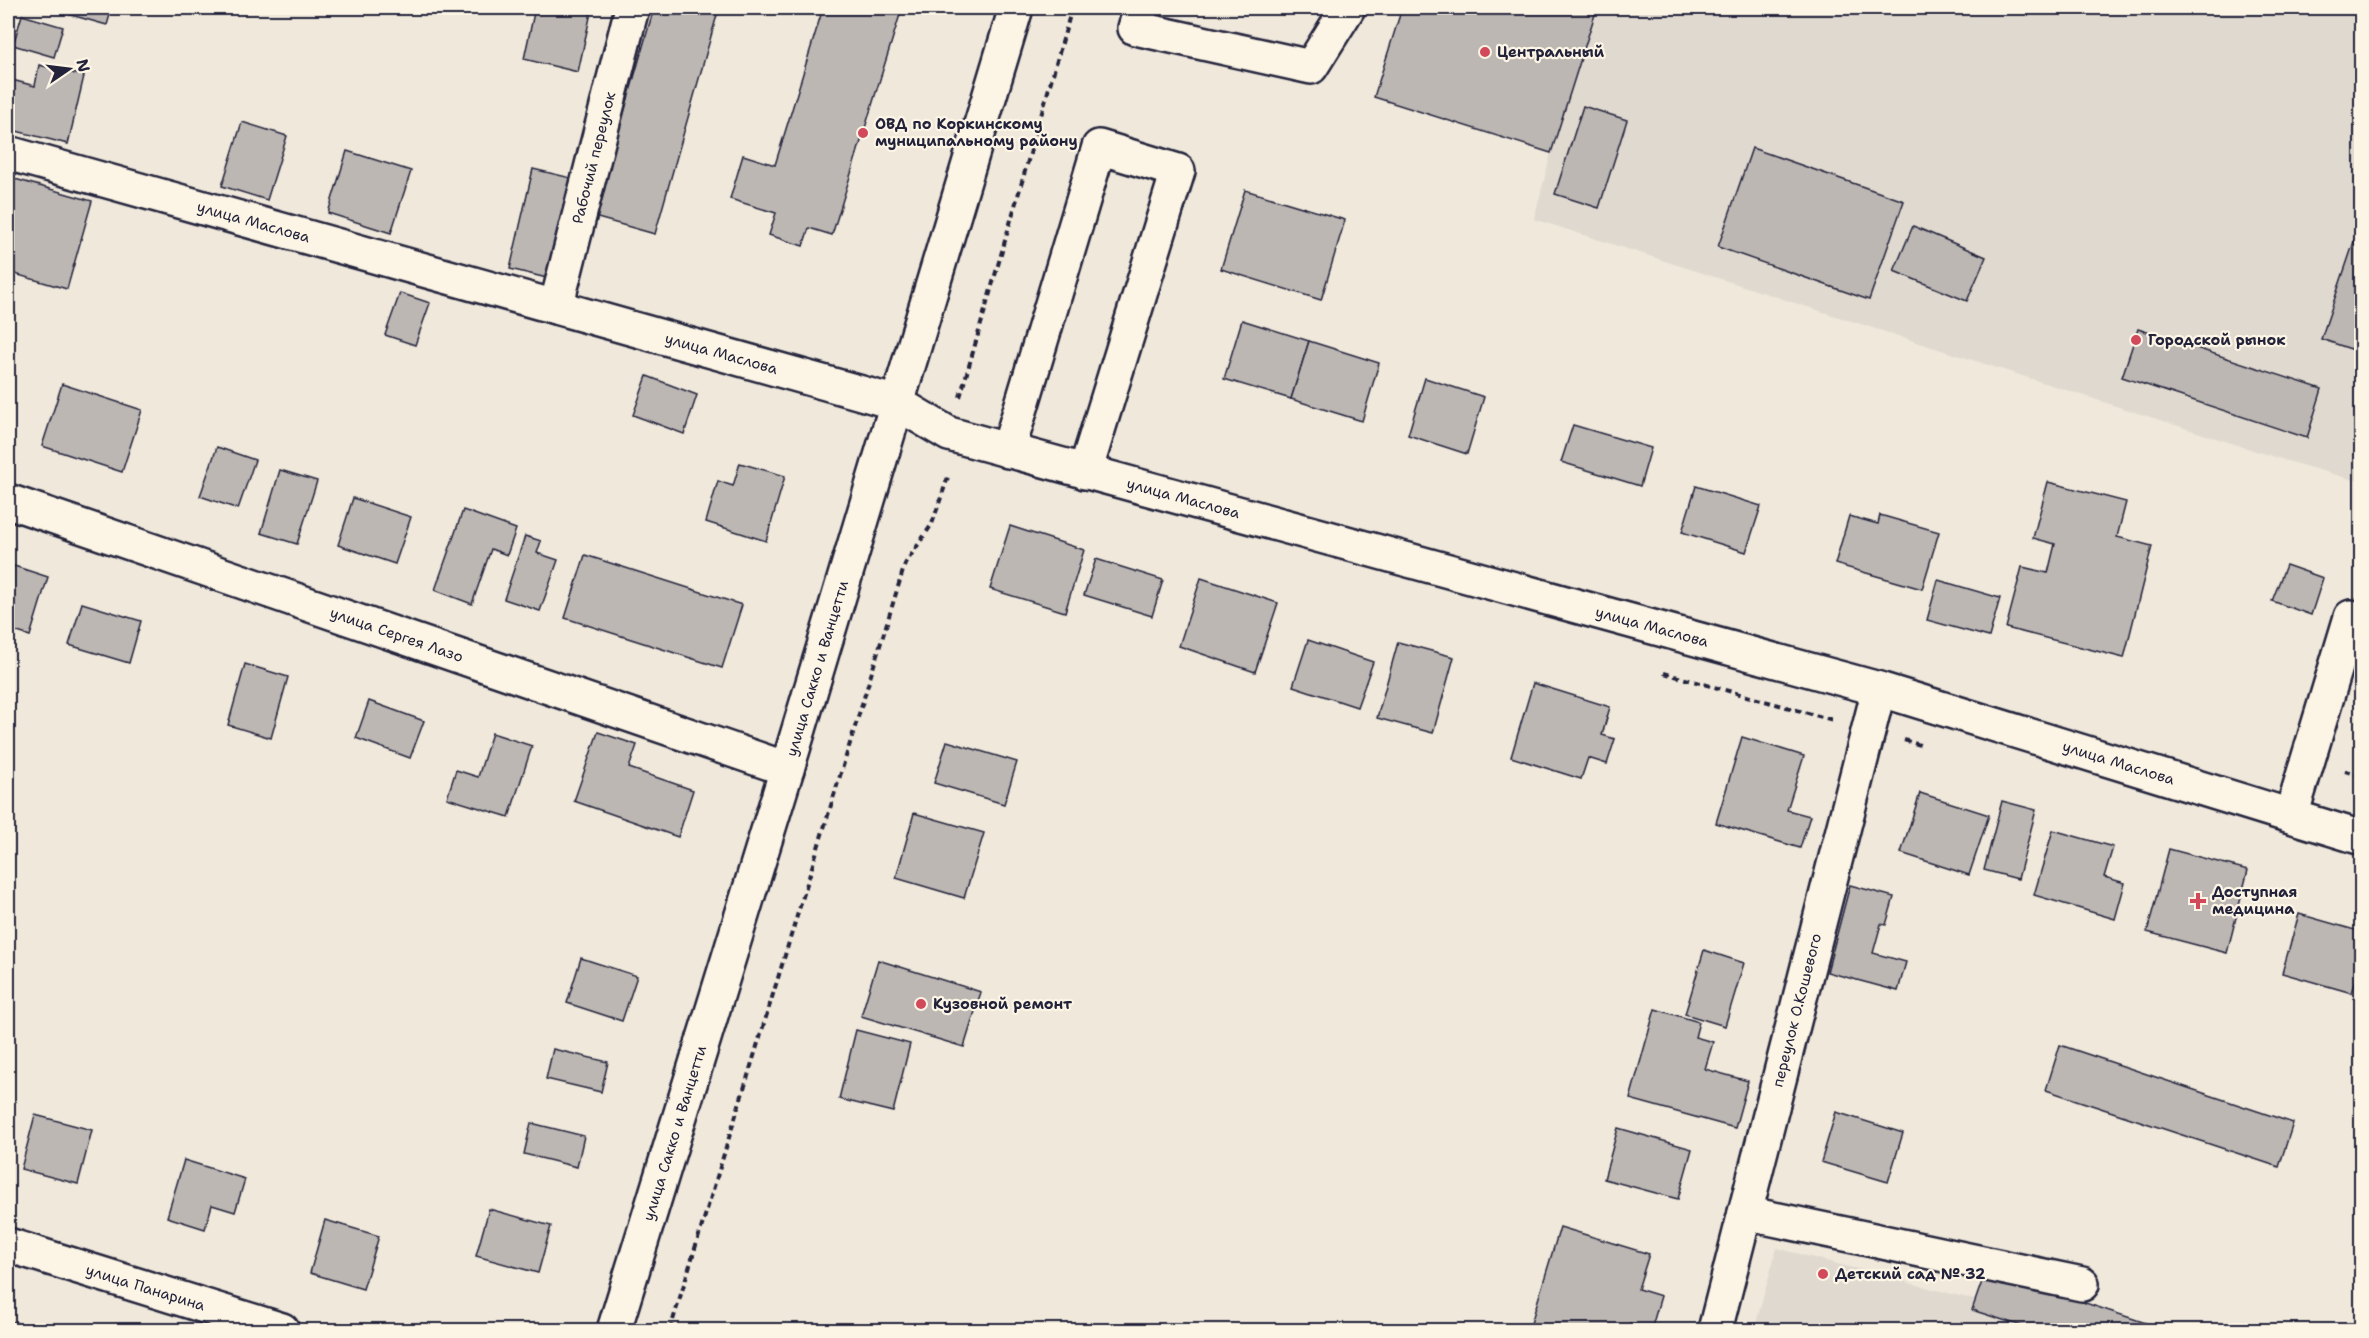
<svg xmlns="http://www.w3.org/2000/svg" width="2369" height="1338" font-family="'Shantell Sans',sans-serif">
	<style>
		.built { fill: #e0d9cf }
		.building { fill: #bcb7b3; stroke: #22223b; stroke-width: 1.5 }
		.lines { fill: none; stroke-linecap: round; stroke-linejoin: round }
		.minor-casing { stroke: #22223b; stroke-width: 38 }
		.path { stroke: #22223b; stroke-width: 4; stroke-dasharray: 6 4.5; stroke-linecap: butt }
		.minor { stroke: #fcf5e5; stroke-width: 33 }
		.poi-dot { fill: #d1495b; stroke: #fcf5e5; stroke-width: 2 }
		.labels { text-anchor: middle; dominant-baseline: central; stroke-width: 4.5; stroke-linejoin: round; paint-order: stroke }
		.poi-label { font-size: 15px; font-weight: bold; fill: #22223b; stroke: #fcf5e5; text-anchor: start }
		.street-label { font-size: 15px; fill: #22223b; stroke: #fcf5e5 }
	</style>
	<rect width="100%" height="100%" fill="#efe8db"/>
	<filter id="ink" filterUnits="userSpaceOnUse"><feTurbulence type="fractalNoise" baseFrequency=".0167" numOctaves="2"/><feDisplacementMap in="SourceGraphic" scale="12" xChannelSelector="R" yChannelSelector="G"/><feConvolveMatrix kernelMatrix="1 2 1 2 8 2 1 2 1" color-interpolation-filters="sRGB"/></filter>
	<g filter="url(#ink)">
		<g class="built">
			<path d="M1597,8H2361V482L2287,461L1534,219L1551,153Z"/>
			<path d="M1777,1248L1975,1300L1972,1310L2034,1330H1754Z"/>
		</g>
		<g class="building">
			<path d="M46,8H112L107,25Z"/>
			<path d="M535,8H592L578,72L524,59Z"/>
			<path d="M654,8H719L655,234L594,217Z"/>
			<path d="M823,8H902L832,235L809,228L803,246L769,235L776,213L730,199L743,155L775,165Z"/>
			<path d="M1402,8H1597L1551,153L1374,97Z"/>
			<path d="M22,15L63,27L54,57L13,45Z"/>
			<path d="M39,65L84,76L68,144L8,129V98L12,80L35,86Z"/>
			<path d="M1583,106L1627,120L1599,208L1555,194Z"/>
			<path d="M242,122L287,136L267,200L222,186Z"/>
			<path d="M1752,148L1904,201L1869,300L1718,247Z"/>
			<path d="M347,151L411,171L391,233L328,213Z"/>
			<path d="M533,169L571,178L547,278L510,269Z"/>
			<path d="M8,177L92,201L67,289L8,272Z"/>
			<path d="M1245,190L1345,220L1321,300L1221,269Z"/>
			<path d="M2362,218V347L2360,352L2321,339Z"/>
			<path d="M1913,226L1986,257L1967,301L1894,271Z"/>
			<path d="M400,293L430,303L415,345L385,335Z"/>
			<path d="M1242,320L1309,341L1291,399L1224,379Z"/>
			<path d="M2138,329L2322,389L2307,438L2122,377Z"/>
			<path d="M1309,341L1379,363L1362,421L1291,399Z"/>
			<path d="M647,376L697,395L684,434L633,415Z"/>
			<path d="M1425,378L1484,397L1467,454L1408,435Z"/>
			<path d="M62,384L142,410L122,472L42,446Z"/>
			<path d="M1573,425L1651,448L1640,486L1561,462Z"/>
			<path d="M217,447L255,460L238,509L200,496Z"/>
			<path d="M740,463L785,476L766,541L706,522L718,481L733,486Z"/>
			<path d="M280,470L317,481L297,544L261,533Z"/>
			<path d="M2048,482L2126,502L2117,537L2152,546L2124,658L2006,628L2022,567L2048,573L2055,544L2033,538Z"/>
			<path d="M1696,486L1761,506L1746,552L1682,532Z"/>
			<path d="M353,498L411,517L395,564L338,545Z"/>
			<path d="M463,510L516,529L507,555L491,549L472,604L435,590Z"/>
			<path d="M1880,515L1939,532L1922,589L1835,564L1849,516L1878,524Z"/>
			<path d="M1010,526L1084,550L1065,612L990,589Z"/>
			<path d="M525,536L541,541L537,553L558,560L540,611L504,599Z"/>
			<path d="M585,555L742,605L722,668L565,618Z"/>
			<path d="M1096,559L1163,580L1152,616L1084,595Z"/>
			<path d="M8,564L48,577L30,636L8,629Z"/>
			<path d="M2286,565L2323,578L2311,615L2272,601Z"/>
			<path d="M1201,578L1278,603L1255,672L1179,646Z"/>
			<path d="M1938,580L2000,598L1989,637L1927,620Z"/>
			<path d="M82,603L141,621L129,663L69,645Z"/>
			<path d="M1308,640L1373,662L1357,707L1293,686Z"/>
			<path d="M1398,642L1454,657L1433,733L1377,718Z"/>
			<path d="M245,664L288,677L271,738L228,725Z"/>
			<path d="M1533,683L1610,707L1602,735L1615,739L1607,764L1588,758L1581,779L1511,757Z"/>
			<path d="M369,701L424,721L410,758L356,738Z"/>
			<path d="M2362,723V742L2356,740Z"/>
			<path d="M598,732L637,745L629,768L693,790L678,837L574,801Z"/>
			<path d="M492,733L532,746L509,817L447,798L456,770L478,777Z"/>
			<path d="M1742,737L1804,756L1787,810L1810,816L1800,848L1716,823Z"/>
			<path d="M947,741L1017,762L1004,804L934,783Z"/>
			<path d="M1920,793L1989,815L1969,875L1901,853Z"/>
			<path d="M2002,801L2036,810L2018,879L1984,870Z"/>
			<path d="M914,813L984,833L964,898L896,878Z"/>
			<path d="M2053,830L2113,847L2104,877L2125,883L2115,919L2034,895Z"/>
			<path d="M2169,849L2248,870L2227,953L2147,932Z"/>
			<path d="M1850,885L1894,897L1886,925L1881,924L1873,953L1906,962L1898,991L1827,972Z"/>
			<path d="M2299,914L2362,932V961L2352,993L2282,973Z"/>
			<path d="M1704,950L1744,963L1725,1026L1685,1014Z"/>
			<path d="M581,958L637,976L622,1021L567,1003Z"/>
			<path d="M878,960L981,992L964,1047L861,1016Z"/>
			<path d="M1655,1009L1699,1022L1695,1037L1713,1042L1705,1069L1748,1081L1735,1128L1630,1099Z"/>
			<path d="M856,1030L910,1044L893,1112L839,1099Z"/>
			<path d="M2060,1045L2293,1123L2279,1167L2046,1090Z"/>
			<path d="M553,1049L608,1062L601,1092L546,1079Z"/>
			<path d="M1836,1112L1903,1133L1888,1182L1821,1162Z"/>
			<path d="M35,1115L92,1130L78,1184L21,1169Z"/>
			<path d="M531,1123L584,1136L577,1167L524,1154Z"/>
			<path d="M1618,1128L1692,1149L1678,1199L1604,1179Z"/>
			<path d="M184,1160L245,1179L235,1212L212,1205L205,1229L167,1217Z"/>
			<path d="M489,1209L551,1226L538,1273L476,1256Z"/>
			<path d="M325,1220L379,1236L363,1289L310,1273Z"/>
			<path d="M1560,1227L1649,1254L1638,1289L1661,1296L1651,1330L1630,1323L1627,1330H1529Z"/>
			<path d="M1986,1270L2167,1330H2034L1972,1310Z"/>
			<path d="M8,1320L38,1330H8Z"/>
		</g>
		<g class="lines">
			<g class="minor-casing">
				<g id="minor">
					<path d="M1141,8L1135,28L1311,67L1348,8"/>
					<path id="s1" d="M8,153L897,403L949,434L1879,689L2362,838"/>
					<path id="s2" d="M556,307L632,8"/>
					<path d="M1008,451L1099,147L1178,171L1085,472"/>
					<path id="s3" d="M8,501L787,769"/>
					<path d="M2291,816L2351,617L2362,620"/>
					<path d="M1745,1213L2082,1284"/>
					<path id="s4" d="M8,1245L282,1330"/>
					<path id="s5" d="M614,1330L787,769L1016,8"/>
					<path id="s6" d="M1715,1330L1879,689"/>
				</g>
			</g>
			<g class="path">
				<path d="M960,397L1072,8"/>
				<path d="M1664,673L1833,720"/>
				<path d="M1904,740L1920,745"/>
				<path d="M2345,771L2362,776"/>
				<path d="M670,1330L905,564L932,524L949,474"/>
			</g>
			<use href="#minor" class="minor"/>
		</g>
	</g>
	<g class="poi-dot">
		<circle cx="1485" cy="52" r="6"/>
		<circle cx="863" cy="133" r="6"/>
		<circle cx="2136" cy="340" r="6"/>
		<path d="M2195 892h6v6h6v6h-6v6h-6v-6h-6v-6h6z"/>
		<circle cx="921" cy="1004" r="6"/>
		<circle cx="1823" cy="1274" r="6"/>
	</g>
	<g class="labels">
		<g class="poi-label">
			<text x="1497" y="52">Центральный</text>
			<text x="875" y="124">ОВД по Коркинскому<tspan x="875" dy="17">муниципальному району</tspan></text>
			<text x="2148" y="340">Городской рынок</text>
			<text x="2212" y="892">Доступная<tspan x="2212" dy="17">медицина</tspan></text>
			<text x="933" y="1004">Кузовной ремонт</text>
			<text x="1835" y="1274">Детский сад № 32</text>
		</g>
		<g class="street-label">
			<text stroke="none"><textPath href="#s2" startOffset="154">Рабочий переулок</textPath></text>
			<text stroke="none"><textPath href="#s1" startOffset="255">улица Маслова</textPath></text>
			<text stroke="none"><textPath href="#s1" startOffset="741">улица Маслова</textPath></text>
			<text stroke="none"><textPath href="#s1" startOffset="1227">улица Маслова</textPath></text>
			<text stroke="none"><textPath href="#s1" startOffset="1713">улица Маслова</textPath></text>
			<text stroke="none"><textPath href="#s3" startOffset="411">улица Сергея Лазо</textPath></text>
			<text stroke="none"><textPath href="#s5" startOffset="692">улица Сакко и Ванцетти</textPath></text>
			<text stroke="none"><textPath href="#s1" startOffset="2199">улица Маслова</textPath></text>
			<text stroke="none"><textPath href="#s6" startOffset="330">переулок О.Кошевого</textPath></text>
			<text stroke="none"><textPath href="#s5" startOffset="206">улица Сакко и Ванцетти</textPath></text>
			<text stroke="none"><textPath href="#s4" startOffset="144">улица Панарина</textPath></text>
		</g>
	</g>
	<rect width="2369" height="1338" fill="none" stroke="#fcf5e5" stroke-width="30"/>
	<rect x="15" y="15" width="2339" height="1308" fill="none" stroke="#22223b" stroke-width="2" filter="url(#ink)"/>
	<g transform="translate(69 69) rotate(76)" stroke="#fcf5e5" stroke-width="4.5" paint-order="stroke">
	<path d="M0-4.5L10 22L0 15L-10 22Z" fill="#22223b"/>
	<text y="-9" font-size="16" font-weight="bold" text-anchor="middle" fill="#22223b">N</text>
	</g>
</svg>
